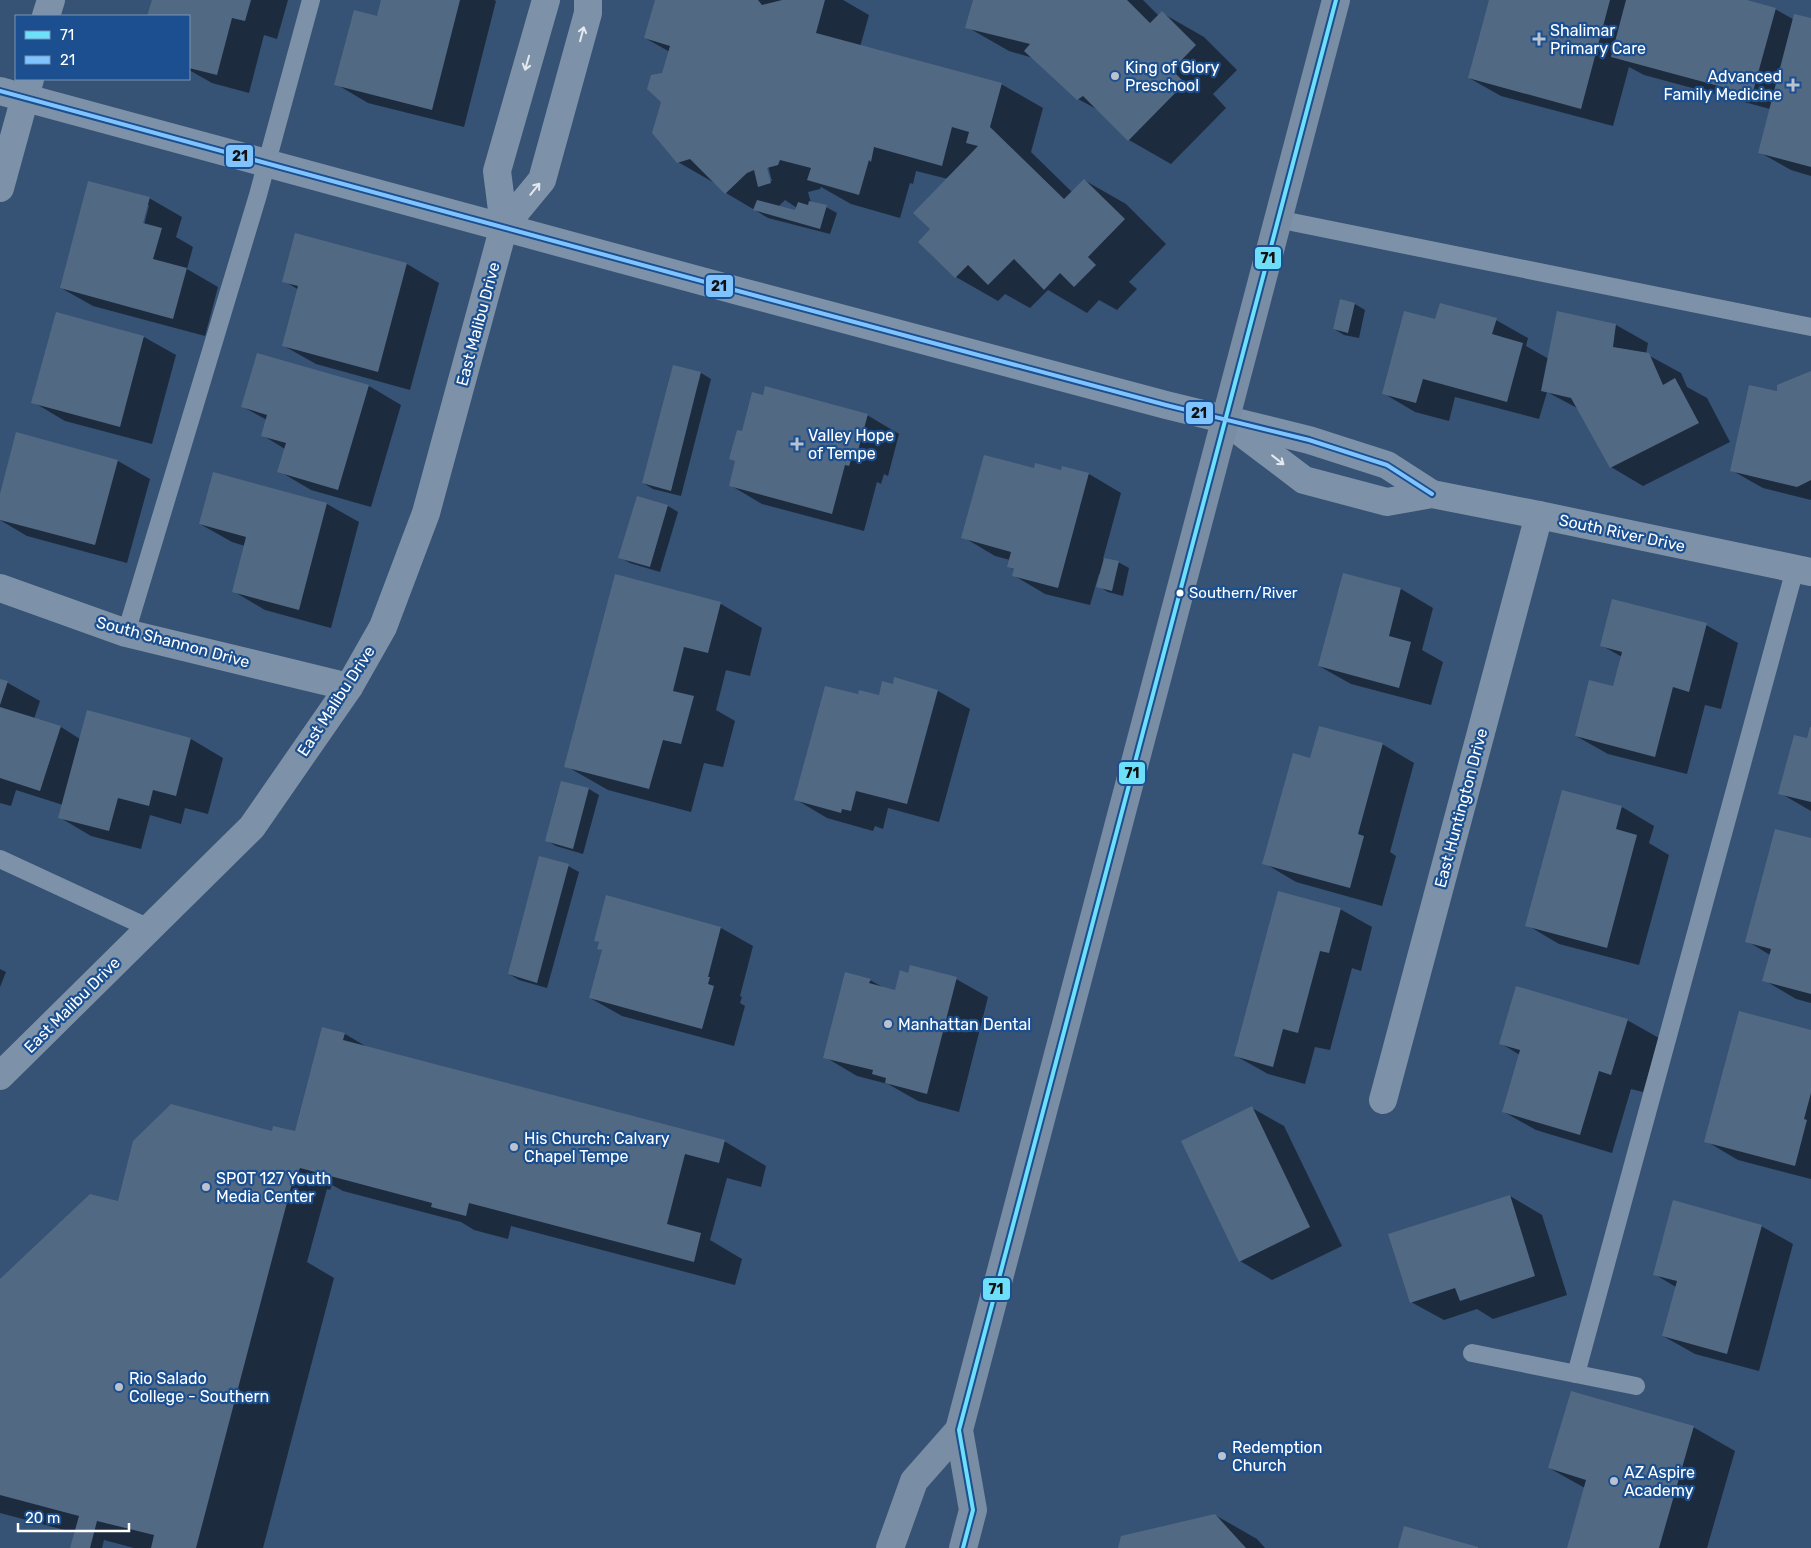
<svg xmlns="http://www.w3.org/2000/svg" width="1811" height="1548" font-family="Rubik,sans-serif">
	<style>
		.shadow { fill: #0007; fill-rule: evenodd }
		.building { fill: #526984 }
		.lines { fill: none; stroke-linecap: round; stroke-linejoin: round }
		.lane { stroke: #7d92a8; stroke-width: 18 }
		.street { stroke: #7d92a8; stroke-width: 28 }
		.secondary { stroke: #798da4; stroke-width: 28 }
		.bus-1-casing { stroke: #1b4f8f; stroke-width: 8 }
		.bus-2-casing { stroke: #1b4f8f; stroke-width: 8 }
		.bus-1 { stroke: #6ddff8; stroke-width: 4 }
		.bus-2 { stroke: #80c4ff; stroke-width: 4 }
		.oneway { stroke: #e5e9ee }
		.poi-dot { fill: #b9c2ce; stroke: #1b4f8f; stroke-width: 2 }
		.bus-dot { fill: #fff; stroke: #1b4f8f; stroke-width: 2 }
		.labels { text-anchor: middle; dominant-baseline: central; stroke-width: 4.5; stroke-linejoin: round; paint-order: stroke }
		.bus-label { font-size: 15px; fill: #fff; stroke: #1b4f8f; text-anchor: start }
		.poi-label { font-size: 16px; fill: #fff; stroke: #1b4f8f; text-anchor: start }
		.street-label { font-size: 16px; fill: #fff; stroke: #1b4f8f }
		.line-badge { stroke: #1b4f8f; stroke-width: 2 }
		.pale-badge-label { font-size: 14px; text-anchor: middle; font-weight: bold; fill: #111 }
	</style>
	<rect width="100%" height="100%" fill="#365274"/>
	<g class="shadow">
		<path d="M153,0H288L277,39L264,35L249,93L212,83L189,70V16H148Z"/>
		<path d="M382,0H494L496,1L464,127L368,103L336,84L378,17Z"/>
		<path d="M656,0H843L869,15L860,47L1001,84L1043,108L1031,152L1072,192L1084,180L1126,204L1166,244L1129,282L1137,289L1117,310L1099,300L1087,313L1048,290L1030,308L1005,294L998,301L956,277L919,242L932,229L948,179L916,171L913,184L910,183L900,218L851,204L821,187L820,189L808,192L811,203L826,207L837,213L830,234L768,218L726,193L718,185L678,162L663,102V74L670,52L645,38ZM764,162H767L772,181H769ZM785,200L797,208L796,212L778,207Z"/>
		<path d="M974,0H1143L1159,16L1162,13L1204,37L1237,70L1213,94L1226,108L1171,164L1129,140L1100,111L1078,99L1033,58L1009,51L967,27Z"/>
		<path d="M1490,0H1742L1775,9L1793,19H1811V176L1791,170L1759,152L1770,109L1644,75L1629,67L1613,126L1501,96L1469,78Z"/>
		<path d="M149,198L182,217L176,237L193,247L187,269L218,287L205,336L93,306L61,288ZM146,205H149L143,229L140,228Z"/>
		<path d="M296,235L407,264L439,283L410,390L316,364L284,346L299,290L284,281Z"/>
		<path d="M1355,304L1365,310L1359,338L1344,335L1334,329Z"/>
		<path d="M1558,313L1616,325L1648,343L1646,354L1681,373L1687,387L1707,398L1730,442L1643,486L1611,467L1579,409L1547,392L1539,419L1455,397L1449,421L1415,412L1383,393L1436,321L1496,320L1528,338L1526,346L1549,359Z"/>
		<path d="M144,337L176,355L152,444L65,421L33,402Z"/>
		<path d="M674,367L701,373L711,379L681,496L653,489L643,483Z"/>
		<path d="M1811,373V500L1763,488L1731,470L1778,393Z"/>
		<path d="M369,386L401,405L371,507L311,490L279,471L285,449L262,435L267,420L243,407Z"/>
		<path d="M867,415L899,434L888,476L884,474L881,484L877,482L864,531L762,504L730,485L742,432Z"/>
		<path d="M118,461L150,479L127,563L27,536L0,520V499Z"/>
		<path d="M1063,467L1089,474L1121,493L1103,559L1118,562L1129,568L1123,596L1108,592L1098,586L1101,574H1099L1090,605L1045,594L1013,575L1015,570L1008,567L1010,560L995,556L963,537L1034,470L1062,472Z"/>
		<path d="M213,474L327,504L359,522L331,628L265,610L233,591L245,546L232,542L200,524Z"/>
		<path d="M638,497L668,506L678,512L660,572L630,563L619,557Z"/>
		<path d="M1344,574L1401,589L1433,608L1422,650L1443,662L1431,705L1351,684L1319,666Z"/>
		<path d="M616,576L721,604L762,628L750,676L726,670L716,710L735,721L723,767L704,763L691,812L608,790L566,766Z"/>
		<path d="M1706,625L1738,643L1721,709L1705,705L1687,774L1608,754L1576,736L1614,688L1622,657L1601,645Z"/>
		<path d="M895,679L938,691L970,709L939,822L888,808L883,829L875,826L873,831L827,818L795,799L859,696L880,697L893,685Z"/>
		<path d="M0,680L8,683L40,701L34,719L61,727L80,739L88,712L191,739L223,758L208,814L185,808L181,824L150,815L141,849L91,836L59,817L63,805L16,790L11,806L0,803Z"/>
		<path d="M1811,729V811L1780,793L1808,740Z"/>
		<path d="M1382,744L1414,763L1390,852L1396,856L1382,906L1296,882L1264,863L1311,759Z"/>
		<path d="M562,782L589,789L599,795L583,854L556,846L546,840Z"/>
		<path d="M1622,807L1654,826L1649,843L1669,855L1639,965L1559,944L1527,925Z"/>
		<path d="M1811,840V1003L1796,999L1764,980L1770,955L1747,941Z"/>
		<path d="M568,866L579,872L547,988L519,980L509,974Z"/>
		<path d="M1340,909L1372,927L1361,971L1352,968L1330,1050L1315,1047L1305,1084L1268,1074L1236,1056Z"/>
		<path d="M721,928L753,946L740,996L742,997L740,1003L745,1006L734,1046L622,1016L590,998L603,951L598,948L600,943L595,940Z"/>
		<path d="M0,969L6,972L0,987Z"/>
		<path d="M909,974L956,979L988,997L959,1112L918,1101L888,1084L857,1076L825,1057L870,980L886,989L896,991Z"/>
		<path d="M1627,1020L1659,1038L1643,1092L1631,1089L1612,1153L1536,1130L1504,1112L1520,1055L1500,1043Z"/>
		<path d="M323,1029L345,1034L367,1047L724,1141L766,1166L761,1187L727,1178L710,1240L742,1259L735,1285L511,1226L508,1239L474,1230L461,1222L343,1191L332,1185L330,1190L327,1189L307,1262L334,1278L263,1548H134L104,1540L102,1548H72L76,1533L0,1513V1281L125,1204L273,1132L301,1134Z"/>
		<path d="M1811,1032V1179L1738,1160L1706,1141Z"/>
		<path d="M1252,1108L1284,1126L1342,1246L1272,1280L1240,1261Z"/>
		<path d="M1510,1196L1542,1215L1567,1295L1493,1319L1477,1309L1444,1320L1411,1302Z"/>
		<path d="M1761,1226L1793,1244L1759,1371L1695,1354L1663,1336L1676,1287L1654,1274Z"/>
		<path d="M1693,1427L1735,1451L1707,1548H1568L1585,1488L1549,1468Z"/>
		<path d="M1215,1515L1257,1539L1265,1548H1120Z"/>
	</g>
	<g class="building">
		<path d="M152,0H251L245,21L232,18L217,75L189,68V16H147Z"/>
		<path d="M381,0H460L432,110L334,85L354,10L377,16Z"/>
		<path d="M655,0H758L762,5L782,0H825L816,33L1002,83L990,127L1064,199L1084,179L1125,219L1088,257L1096,265L1074,287L1060,273L1044,290L1014,259L988,285L968,265L955,278L918,242L930,229L913,213L978,146L966,143L969,132L952,127L942,166L874,147L871,162L869,160L859,195L807,180L811,168L780,160L778,165L767,168L771,183L758,187L754,170L747,173L725,194L690,159L677,163L652,133L661,102L647,89L651,75L662,73L670,46L644,38Z"/>
		<path d="M973,0H1127L1150,23L1162,11L1196,45L1172,70L1185,83L1128,141L1083,96L1077,100L1024,51L1030,44L965,28Z"/>
		<path d="M1489,0H1610L1581,109L1468,78Z"/>
		<path d="M1626,0H1747L1776,8L1752,95L1611,57Z"/>
		<path d="M1794,14L1811,18V167L1758,153Z"/>
		<path d="M88,181L150,197L143,223L162,228L153,259L187,268L173,319L60,288Z"/>
		<path d="M757,200L795,210L798,202L808,205L809,201L827,205L820,229L753,210Z"/>
		<path d="M295,233L407,263L378,372L282,346L298,286L282,282Z"/>
		<path d="M1340,299L1355,303L1348,333L1333,329Z"/>
		<path d="M1440,303L1497,318L1492,334L1523,343L1507,402L1423,379L1416,403L1382,394L1404,311L1435,319Z"/>
		<path d="M1557,311L1616,324L1613,347L1649,353L1663,385L1675,378L1699,423L1610,468L1571,398L1541,391Z"/>
		<path d="M56,312L144,336L120,427L31,403Z"/>
		<path d="M257,353L369,385L338,490L277,472L286,443L261,436L267,415L241,407Z"/>
		<path d="M673,365L701,372L671,491L642,483Z"/>
		<path d="M1811,371V480L1797,487L1730,471L1749,385L1777,391V385Z"/>
		<path d="M765,386L868,414L856,458L852,457L849,466L845,465L832,514L729,486L735,461L729,459L737,430L742,431L752,392L763,395Z"/>
		<path d="M16,432L118,460L95,545L0,520V494Z"/>
		<path d="M984,455L1034,468L1035,463L1061,470L1062,466L1089,473L1058,588L1012,576L1014,569L1007,567L1011,552L961,538Z"/>
		<path d="M213,472L327,503L299,610L232,592L246,537L199,524Z"/>
		<path d="M637,496L668,505L650,567L618,558Z"/>
		<path d="M1104,558L1119,561L1112,591L1096,587Z"/>
		<path d="M1343,573L1401,588L1389,636L1411,642L1399,688L1318,666Z"/>
		<path d="M615,574L721,602L708,653L684,647L673,691L694,696L681,744L663,740L649,789L564,767Z"/>
		<path d="M1612,599L1707,623L1689,692L1673,687L1655,757L1575,736L1589,680L1613,686L1622,652L1600,646Z"/>
		<path d="M894,677L938,690L907,804L856,791L851,811L842,809L841,813L794,800L825,686L858,694L859,690L879,695L882,681L893,684Z"/>
		<path d="M0,679L8,681L0,705Z"/>
		<path d="M0,707L61,726L40,791L0,778Z"/>
		<path d="M87,710L191,738L176,796L153,790L149,806L118,798L109,831L58,818Z"/>
		<path d="M1319,726L1383,743L1358,834L1364,836L1350,888L1262,864L1293,753L1310,758Z"/>
		<path d="M1810,727H1811V802L1778,794L1794,735L1807,738Z"/>
		<path d="M561,781L589,788L573,849L545,841Z"/>
		<path d="M1562,790L1622,806L1616,829L1637,835L1607,948L1525,926Z"/>
		<path d="M1775,829L1811,838V994L1762,981L1771,949L1745,942Z"/>
		<path d="M539,856L569,864L537,983L508,974Z"/>
		<path d="M1278,891L1341,908L1329,953L1320,951L1298,1033L1283,1029L1273,1067L1234,1056Z"/>
		<path d="M606,895L721,927L708,977H710L708,984L714,986L702,1029L589,998L602,950L597,949L599,942L594,941Z"/>
		<path d="M910,965L957,977L927,1094L885,1083L886,1078L872,1074L873,1070L823,1058L845,972L871,979L869,983L895,990L900,970L908,973Z"/>
		<path d="M1516,986L1628,1019L1611,1075L1599,1071L1580,1135L1502,1112L1520,1050L1499,1044Z"/>
		<path d="M1739,1011L1811,1030V1093L1804,1119L1807,1120L1795,1166L1704,1142Z"/>
		<path d="M322,1027L345,1033L343,1040L725,1140L719,1163L685,1154L667,1224L701,1233L694,1262L469,1203L466,1216L431,1207L432,1203L300,1168L298,1173L295,1172L196,1548H151L154,1535L97,1521L90,1548H70L79,1516L0,1495V1279L90,1194L118,1201L133,1141L171,1104L272,1131L273,1126L295,1131Z"/>
		<path d="M1252,1106L1310,1227L1239,1262L1181,1141Z"/>
		<path d="M1510,1195L1535,1276L1460,1301L1455,1288L1410,1303L1388,1234Z"/>
		<path d="M1673,1200L1762,1225L1727,1354L1662,1336L1677,1281L1653,1275Z"/>
		<path d="M1571,1391L1694,1426L1659,1548H1567L1586,1480L1548,1468Z"/>
		<path d="M1215,1514L1246,1548H1118L1121,1536Z"/>
		<path d="M1404,1526L1478,1547V1548H1398Z"/>
	</g>
	<g class="lines">
		<g class="lane">
			<path d="M1277,219L1811,327"/>
			<path d="M126,633L258,195L311,0"/>
			<path d="M0,859L149,928"/>
			<path d="M1472,1353L1636,1386"/>
			<path d="M1576,1374L1795,569"/>
		</g>
		<g class="street">
			<path d="M46,16L51,0"/>
			<path d="M0,91L742,292L1166,405L1309,440L1387,465L1432,494"/>
			<path d="M0,188L30,79"/>
			<path d="M504,226L542,180L588,13V0"/>
			<path d="M1234,427L1304,480L1387,502L1432,494L1539,515L1811,572"/>
			<path d="M0,588L126,633L349,687"/>
			<path d="M0,1076L252,827L349,687L383,627L426,513L504,226L497,171L546,0"/>
			<path d="M1383,1100L1539,515"/>
		</g>
		<g class="secondary">
			<path d="M890,1548L914,1481L959,1430"/>
			<path d="M963,1548L973,1510L959,1430L1336,0"/>
		</g>
		<g class="bus-1-casing">
			<path id="bus-1" d="M963,1548L973,1510L959,1430L1336,0"/>
		</g>
		<g class="bus-2-casing">
			<path id="bus-2" d="M0,91L742,292L1166,405L1309,440L1387,465L1432,494"/>
		</g>
		<use href="#bus-1" class="bus-1"/>
		<use href="#bus-2" class="bus-2"/>
	</g>
	<defs><path id="oneway-shaft" d="M-6 0H5M1.5-3L5.5 0L1.5 3" fill="none" stroke-width="1.6" stroke-linecap="round" stroke-linejoin="round" transform="scale(1.25)"/></defs>
	<g class="oneway">
		<use href="#oneway-shaft" transform="translate(582 34) rotate(-75)"/>
		<use href="#oneway-shaft" transform="translate(527 63) rotate(106)"/>
		<use href="#oneway-shaft" transform="translate(535 189) rotate(-51)"/>
		<use href="#oneway-shaft" transform="translate(1278 460) rotate(38)"/>
	</g>
	<g class="poi-dot">
		<path d="M1536.5 31.5h5v5h5v5h-5v5h-5v-5h-5v-5h5z"/>
		<circle cx="1115" cy="76" r="5"/>
		<path d="M1790.5 77.5h5v5h5v5h-5v5h-5v-5h-5v-5h5z"/>
		<path d="M794.5 436.5h5v5h5v5h-5v5h-5v-5h-5v-5h5z"/>
		<circle cx="888" cy="1024" r="5"/>
		<circle cx="514" cy="1147" r="5"/>
		<circle cx="206" cy="1187" r="5"/>
		<circle cx="119" cy="1387" r="5"/>
		<circle cx="1222" cy="1456" r="5"/>
		<circle cx="1614" cy="1481" r="5"/>
	</g>
	<circle class="bus-dot" cx="1180" cy="593" r="4.5"/>
	<g class="labels">
		<g class="bus-label">
			<text x="1189" y="593">Southern/River</text>
		</g>
		<g class="poi-label">
			<text x="1550" y="30">Shalimar<tspan x="1550" dy="18">Primary Care</tspan></text>
			<text x="1125" y="67">King of Glory<tspan x="1125" dy="18">Preschool</tspan></text>
			<text x="1782" y="76" text-anchor="end">Advanced<tspan x="1782" dy="18">Family Medicine</tspan></text>
			<text x="808" y="435">Valley Hope<tspan x="808" dy="18">of Tempe</tspan></text>
			<text x="898" y="1024">Manhattan Dental</text>
			<text x="524" y="1138">His Church: Calvary<tspan x="524" dy="18">Chapel Tempe</tspan></text>
			<text x="216" y="1178">SPOT 127 Youth<tspan x="216" dy="18">Media Center</tspan></text>
			<text x="129" y="1378">Rio Salado<tspan x="129" dy="18">College - Southern</tspan></text>
			<text x="1232" y="1447">Redemption<tspan x="1232" dy="18">Church</tspan></text>
			<text x="1624" y="1472">AZ Aspire<tspan x="1624" dy="18">Academy</tspan></text>
		</g>
		<g class="street-label">
			<text transform="translate(478 324) rotate(-75)">East Malibu Drive</text>
			<text transform="translate(1622 533) rotate(12)">South River Drive</text>
			<text transform="translate(173 642) rotate(15)">South Shannon Drive</text>
			<text transform="translate(336 701) rotate(-57)">East Malibu Drive</text>
			<text transform="translate(1461 808) rotate(-75)">East Huntington Drive</text>
			<text transform="translate(72 1005) rotate(-45)">East Malibu Drive</text>
		</g>
	</g>
	<g class="line-badge">
		<rect x="225" y="144" width="29" height="24" rx="5" fill="#80c4ff"/>
		<rect x="1254" y="246" width="28" height="24" rx="5" fill="#6ddff8"/>
		<rect x="705" y="274" width="29" height="24" rx="5" fill="#80c4ff"/>
		<rect x="1185" y="401" width="29" height="24" rx="5" fill="#80c4ff"/>
		<rect x="1118" y="761" width="28" height="24" rx="5" fill="#6ddff8"/>
		<rect x="982" y="1277" width="29" height="24" rx="5" fill="#6ddff8"/>
	</g>
	<g class="pale-badge-label">
		<text x="240" y="161">21</text>
		<text x="1268" y="263">71</text>
		<text x="719" y="291">21</text>
		<text x="1199" y="418">21</text>
		<text x="1132" y="778">71</text>
		<text x="996" y="1294">71</text>
	</g>
	<rect x="15" y="15" width="175" height="65" fill="#1b4f8f" stroke="#7695bc"/>
	<rect x="25" y="31" width="25" height="8" fill="#6ddff8" stroke="#7695bc"/>
	<text x="60" y="40" font-size="15" fill="#ffffff">71</text>
	<rect x="25" y="56" width="25" height="8" fill="#80c4ff" stroke="#7695bc"/>
	<text x="60" y="65" font-size="15" fill="#ffffff">21</text>
	<path d="M18 1523v8h111v-8" fill="none" stroke="#ffffff" stroke-width="2.5"/>
	<text x="25" y="1523" font-size="15" fill="#ffffff" stroke="#1b4f8f" stroke-width="4" paint-order="stroke">20 m</text>
</svg>
